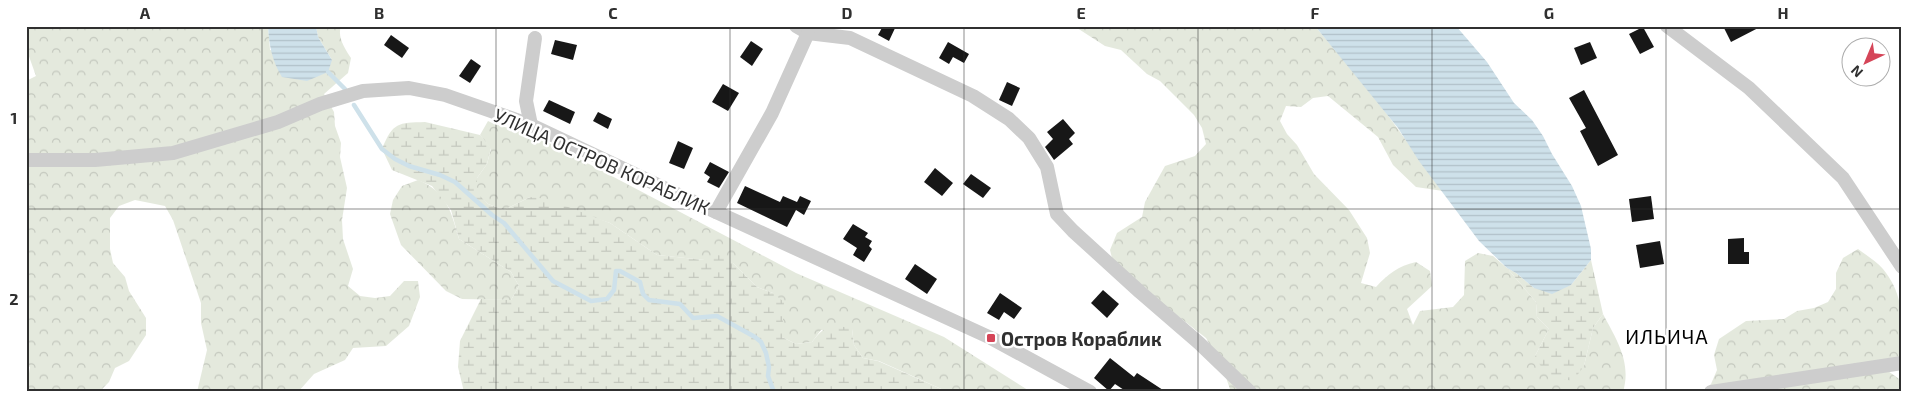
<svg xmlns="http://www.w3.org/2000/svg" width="1928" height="418" font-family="'Exo 2',sans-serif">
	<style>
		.forest { fill: url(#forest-crowns) }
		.wetland { fill: url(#wetland-marsh) }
		.water { fill: url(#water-rules) }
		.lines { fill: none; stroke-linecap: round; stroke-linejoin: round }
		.stream { stroke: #cee1ea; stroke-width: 4.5 }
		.building { fill: #171717 }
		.street { stroke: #cdcdcd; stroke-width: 14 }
		.grid { fill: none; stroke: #303030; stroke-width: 1; stroke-opacity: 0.55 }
		.poi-dot { fill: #d54558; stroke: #fff; stroke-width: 2 }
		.labels { text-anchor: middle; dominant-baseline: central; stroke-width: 5; stroke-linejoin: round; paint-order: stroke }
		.street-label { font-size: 19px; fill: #303030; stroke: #fff }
		.poi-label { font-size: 19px; font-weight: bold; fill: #303030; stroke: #fff; text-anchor: start }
		.neighbourhood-label { font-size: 20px; letter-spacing: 1px; fill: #000; stroke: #fff }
		.neatline { fill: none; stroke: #303030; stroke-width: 2 }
		.grid-label { font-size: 16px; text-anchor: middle; font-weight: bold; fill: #303030 }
	</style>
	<defs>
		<pattern id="forest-crowns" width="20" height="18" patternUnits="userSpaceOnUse" patternTransform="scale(1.25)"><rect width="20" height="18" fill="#e4e9dd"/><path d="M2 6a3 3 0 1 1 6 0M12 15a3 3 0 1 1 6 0" fill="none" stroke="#c4c8be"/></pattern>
		<pattern id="wetland-marsh" width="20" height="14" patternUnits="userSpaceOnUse" patternTransform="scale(1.25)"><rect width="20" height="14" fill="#e4e9dd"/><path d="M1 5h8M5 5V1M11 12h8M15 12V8" fill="none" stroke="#c4c8be"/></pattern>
		<pattern id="water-rules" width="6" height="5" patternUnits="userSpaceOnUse" patternTransform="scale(1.25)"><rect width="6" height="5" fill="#cee1ea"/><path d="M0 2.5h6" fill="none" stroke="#b1c1c9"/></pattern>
	</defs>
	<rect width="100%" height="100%" fill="#fff"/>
	<g class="forest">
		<path d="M26,26H268L270,50L332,60L318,37L316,26H341C337,37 345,49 351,58L348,73L324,94L334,112L335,126L341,143L340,157L347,188L342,220L343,239L353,269L348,286L360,296L375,298L390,296L404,281H418L420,297L409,326L386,346L353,348L345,360L314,374L298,392H197L207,350L201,323V303L173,220L165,206L135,200L119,206L110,218V249L113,263L125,277L129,291L146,318V335L129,361L115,368L109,382L99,392H26L30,367L26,365V81L36,76L26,48Z"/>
		<path d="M1074,26H1315L1376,99L1443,191L1416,187L1393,165L1378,137L1328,96L1313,98L1301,107L1286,106L1280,121L1287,134L1297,145L1314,174L1349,210L1367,238L1370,253L1361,283L1376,287C1388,274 1398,266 1416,262L1430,271L1432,286L1407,309L1413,325L1420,311L1453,307L1464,295L1465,261L1478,253L1493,256L1507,268L1536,302L1537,317L1549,329L1535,356L1584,366L1593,328L1603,314C1616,339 1632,362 1623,392H1231L1222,366L1206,338L1114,266L1110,250L1117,233L1142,217L1145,202L1165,166L1195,156L1206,144L1202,128L1194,115L1160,81L1147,74L1121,50L1105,46Z"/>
		<path d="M488,121C502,128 517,129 532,134L796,273L944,337L1031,392H948L879,361L863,358L854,345L852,329L821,330L812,342L796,344L782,337L773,293L757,287L733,263L657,255L610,223L530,197L504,210L488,204L477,194V178L487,164L491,149L480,135Z"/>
		<path d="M418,180C447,192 451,211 459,239L511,272L519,286L511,300L462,299L446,291L401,245L390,214L393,200L402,186Z"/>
		<path d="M1858,249C1866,255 1876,261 1883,269C1905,296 1902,322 1902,354L1899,361L1888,371L1902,381V392H1703L1711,384L1717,370L1714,355L1719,339L1746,321L1784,319L1797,311L1814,308L1828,302L1836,289V273L1843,258Z"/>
	</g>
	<g class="wetland">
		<path d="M425,122L480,135L491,148L487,164L477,178V193L488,204L504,210L530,197L547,199L610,223L657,255L705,260L719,255L733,263L757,287L773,293L784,302L782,337L796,344L812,342C825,325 831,323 852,329L854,345L863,358L878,361L948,392H464L458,367L460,341L481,299L511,300L519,286L511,272L459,239L451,210L432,186L392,170L382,149C393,122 398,123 425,122Z"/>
		<path d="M1591,260L1603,314L1593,328L1584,366L1573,381C1552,377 1545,376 1535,356L1549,329L1537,317L1536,302L1507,268L1516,273L1534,288L1571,285Z"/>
	</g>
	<g class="water">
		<path d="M268,26H316L318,37L332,60L328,72L307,81L282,77C272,61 269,45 268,26Z"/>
		<path d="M1315,26H1456L1487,62L1514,103L1532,120L1543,136L1552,154L1572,186L1581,206L1591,249V260L1571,285L1552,294L1534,288L1516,273L1507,268L1479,241L1419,161L1398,128Z"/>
	</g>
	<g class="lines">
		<g class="stream">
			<path d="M328,72L345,89"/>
			<path d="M354,105L382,149L395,159L409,166L440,175L455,182L492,215L504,223L553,281L591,301L607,299L614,290L616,271H620L640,282L643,294L649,300L680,304L693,318L717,316L755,337L761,342L766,353L769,367L768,376L774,392"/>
		</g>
	</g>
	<g class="building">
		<path d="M883,26H896L889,41L878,35Z"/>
		<path d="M1723,26H1762L1731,42Z"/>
		<path d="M1643,27L1654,47L1640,54L1629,34Z"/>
		<path d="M391,35L409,48L402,58L384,45Z"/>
		<path d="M555,40L577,45L573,60L551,54Z"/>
		<path d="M751,41L763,49L752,66L740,57Z"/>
		<path d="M948,42L969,54L964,63L953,57L949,64L939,58Z"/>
		<path d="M1590,42L1597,58L1581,65L1574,48Z"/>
		<path d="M471,59L481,66L470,83L459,76Z"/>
		<path d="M1007,82L1020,88L1012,106L999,100Z"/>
		<path d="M723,84L739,93L728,111L712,102Z"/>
		<path d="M1584,90L1618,155L1598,166L1580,131L1586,128L1569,98Z"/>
		<path d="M549,100L575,112L570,124L543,111Z"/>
		<path d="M598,112L612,119L608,129L593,121Z"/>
		<path d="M1063,119L1075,133L1069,139L1073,144L1054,160L1045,147L1053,139L1047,132Z"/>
		<path d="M678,141L693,148L684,169L669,163Z"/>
		<path d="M710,162L729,172L719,188L707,182L710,177L704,173Z"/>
		<path d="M935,168L953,183L942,196L924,182Z"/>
		<path d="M971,174L991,188L983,198L963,184Z"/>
		<path d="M745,186L780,202L783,196L797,202L800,196L811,201L804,215L796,210L787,227L737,203Z"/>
		<path d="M1651,196L1654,219L1632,222L1629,199Z"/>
		<path d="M853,224L868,233L865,237L872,241L869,246L872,249L864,262L853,255L857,248L843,239Z"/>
		<path d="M1744,238V252H1749V264H1728V239Z"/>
		<path d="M1660,241L1664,264L1640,268L1636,245Z"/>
		<path d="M915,264L937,279L927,294L905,279Z"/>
		<path d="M1103,290L1119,304L1107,318L1091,303Z"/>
		<path d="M1000,293L1022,308L1014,319L1004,312L999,320L987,313Z"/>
		<path d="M1110,358L1134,377L1137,373L1166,392H1127L1115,384L1109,391L1094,378Z"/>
	</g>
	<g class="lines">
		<g class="street">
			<path d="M796,26L808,33L850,38L973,96L1009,119L1029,138L1047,167L1057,214L1073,231L1140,292L1199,343L1250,392"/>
			<path d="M1667,26L1749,88L1843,178L1902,267"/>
			<path d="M531,125L526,101L535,38"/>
			<path d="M26,160H95L173,153L278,122L320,104L363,91L409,88L445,95L531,125L679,195L991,338L1090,392"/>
			<path d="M716,212L772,113L808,33"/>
			<path d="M1711,392L1902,363"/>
		</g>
	</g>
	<path class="grid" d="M262,26V392M496,26V392M730,26V392M964,26V392M1198,26V392M1432,26V392M1666,26V392M26,209H1902"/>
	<rect class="poi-dot" x="986" y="333" width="10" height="10" rx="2.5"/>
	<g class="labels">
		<g class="street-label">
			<text transform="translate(602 161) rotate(24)">УЛИЦА ОСТРОВ КОРАБЛИК</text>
		</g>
		<g class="poi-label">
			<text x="1001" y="338">Остров Кораблик</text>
		</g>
		<g class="neighbourhood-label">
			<text x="1667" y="336">ИЛЬИЧА</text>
		</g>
	</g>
	<rect width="1928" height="418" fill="none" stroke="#ffffff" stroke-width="55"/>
	<g transform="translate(1866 62) rotate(224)"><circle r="24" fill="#ffffff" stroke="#acacac"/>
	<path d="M0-4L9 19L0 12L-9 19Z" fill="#d54558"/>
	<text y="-8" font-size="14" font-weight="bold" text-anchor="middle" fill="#303030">N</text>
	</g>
	<rect x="28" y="28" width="1872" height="362" class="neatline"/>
	<g class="grid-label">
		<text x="145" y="19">A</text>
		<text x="379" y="19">B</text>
		<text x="613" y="19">C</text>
		<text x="847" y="19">D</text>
		<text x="1081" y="19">E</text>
		<text x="1315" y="19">F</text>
		<text x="1549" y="19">G</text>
		<text x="1783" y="19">H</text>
		<text x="14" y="124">1</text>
		<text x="14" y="305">2</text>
	</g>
</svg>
